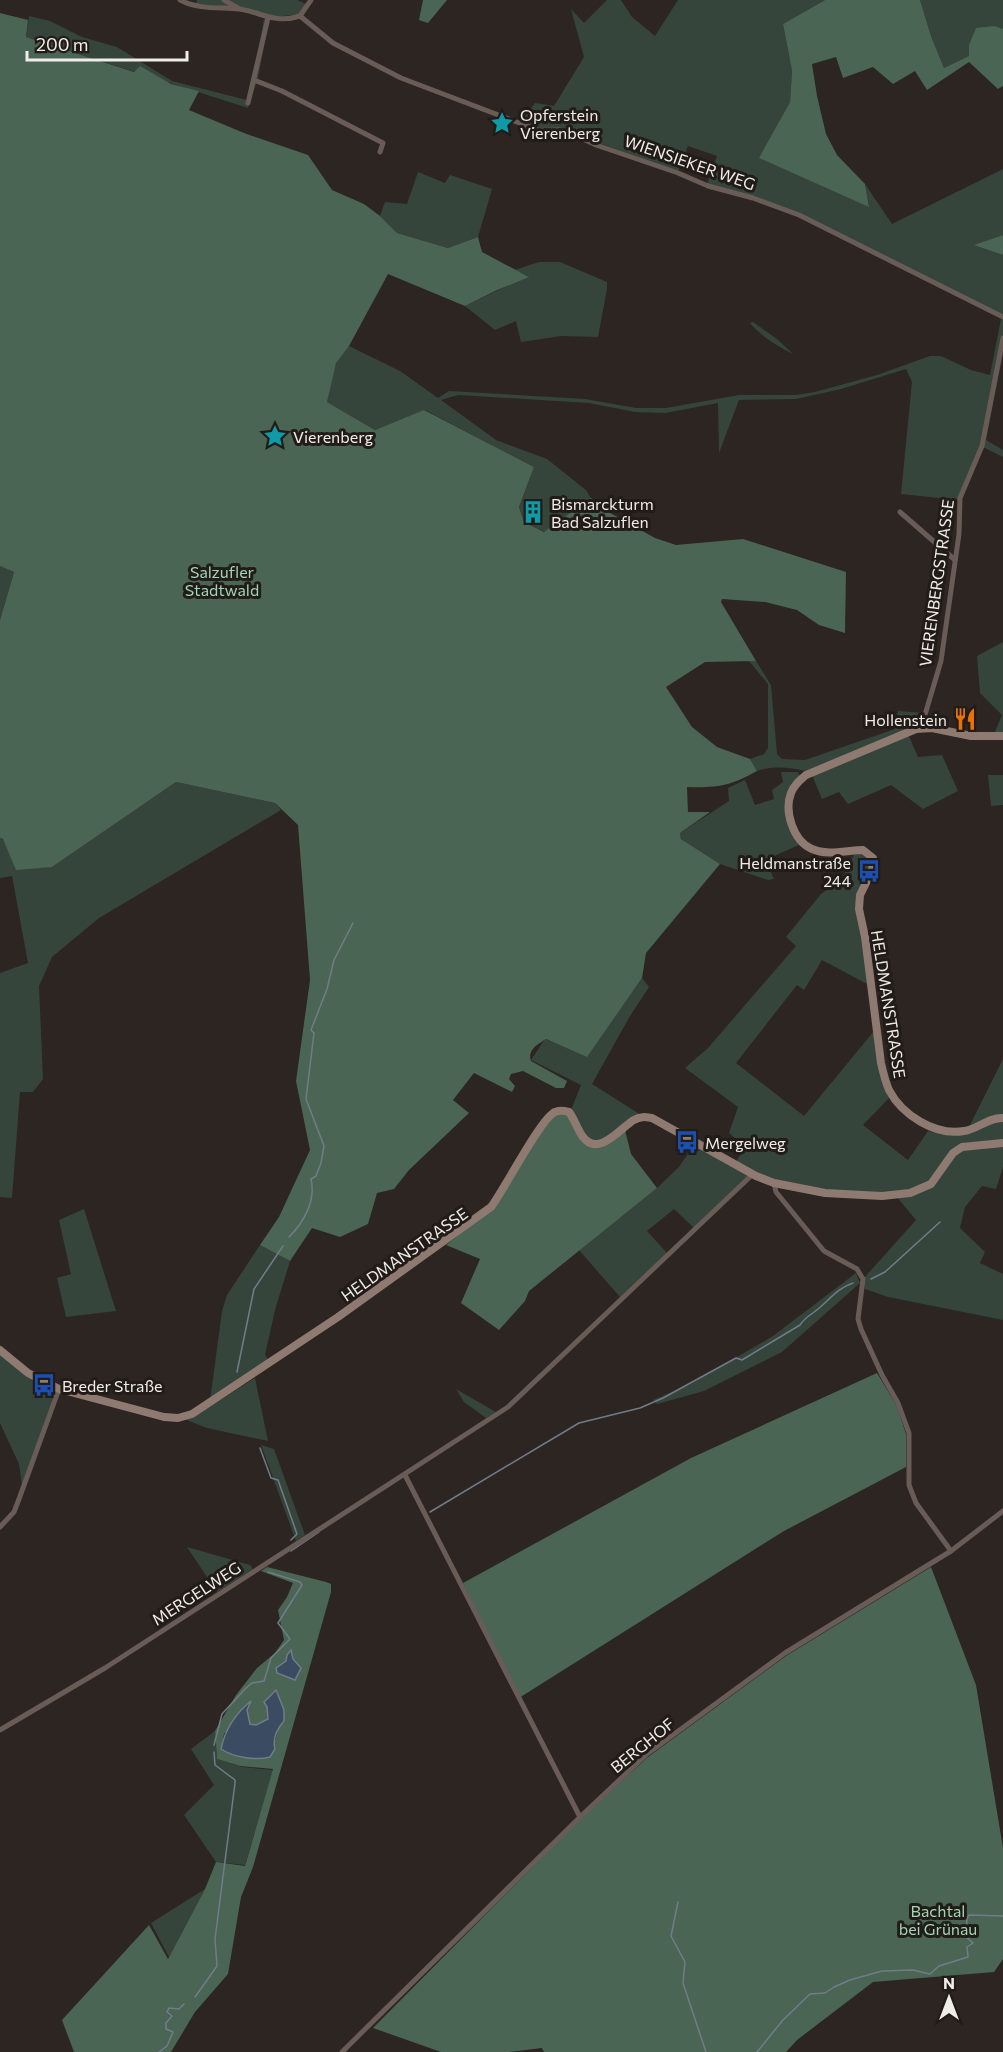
<svg xmlns="http://www.w3.org/2000/svg" width="1003" height="2052" font-family="Commissioner,sans-serif">
	<style>
		.green { fill: #36453b }
		.forest { fill: #4a6554; fill-rule: evenodd }
		.water { fill: #3b4c62; stroke: #717c8a; stroke-width: 1.5 }
		.lines { fill: none; stroke-linecap: round; stroke-linejoin: round }
		.stream { stroke: #717c8a; stroke-width: 1.5 }
		.minor { stroke: #695c56; stroke-width: 5 }
		.secondary { stroke: #8e7a70; stroke-width: 8 }
		.labels { text-anchor: middle; dominant-baseline: central; stroke-width: 6; stroke-linejoin: round; paint-order: stroke }
		.poi-label { font-size: 16px; fill: #f0ece9; stroke: #221c18; text-anchor: start }
		.street-label { font-size: 16px; fill: #f0ece9; stroke: #221c18 }
		.park-label { font-size: 16px; fill: #a0d6b4; stroke: #221c18 }
	</style>
	<rect width="100%" height="100%" fill="#2c2521"/>
	<g class="green">
		<path d="M197,0H297L306,4L300,14L275,17L196,5Z"/>
		<path d="M607,0H621L632,17L655,36L678,0H825L783,24L792,71L790,102L760,158L869,206L865,184L892,224L1003,169V235L975,245L1003,255V315L800,214L707,184L717,156L688,146L678,172L558,128L538,127L521,121L535,103L554,106L584,57L571,9L584,23Z"/>
		<path d="M920,0H1003V29L995,26L970,56L944,68L931,36Z"/>
		<path d="M29,16L50,21L82,37L117,47L172,81L247,100L253,80L264,19L269,20L258,78L248,108L26,37Z"/>
		<path d="M418,172L445,183L450,175L492,189L478,237L448,248L397,233L380,216L385,202L407,204Z"/>
		<path d="M539,262H560L607,282V289L598,337L561,336L521,342L516,321L495,330L465,306L528,276L515,270Z"/>
		<path d="M1001,319L1003,320V354L986,440L1003,450V457L983,447L958,500L901,494L912,382L906,369L841,389L796,399L739,400L719,453L718,403L665,413L635,412L589,403L458,395L441,400L496,440L547,459L586,490L591,498L545,532L524,522L519,507L534,467L425,410L375,430L327,402C331,383 332,357 349,346L400,371L438,398L449,391L585,399L636,408H666L739,395H796L815,392L877,375L930,356H941L971,370L990,375Z"/>
		<path d="M753,322L777,339L793,354C777,346 762,337 750,323Z"/>
		<path d="M0,566L14,572L0,620Z"/>
		<path d="M1003,642V734H994L1002,715L980,693L977,656Z"/>
		<path d="M749,661H756L771,685L777,754L782,759L805,760L895,729L898,711L924,713L920,726L805,771C790,767 772,766 757,771L750,759L764,754L768,748V684Z"/>
		<path d="M908,734L918,757L942,755L958,791L923,809L891,785L848,804L839,792L822,799L812,775Z"/>
		<path d="M781,772H798L800,776L787,801L801,844L765,860L774,879L768,880L720,864L681,839L680,833L729,801L728,788L745,780L755,805L774,799L772,790L783,782Z"/>
		<path d="M988,775H1003V805L991,806Z"/>
		<path d="M176,782L275,803L281,810L99,918L52,957L39,986L43,1079L33,1092H20L12,1198L0,1197V973L28,963L12,876L0,878V838L52,867Z"/>
		<path d="M855,852C864,852 868,855 872,863L858,895L869,985L822,960L804,990L797,985L736,1063L804,1116L874,1031L890,1097L863,1125L908,1160L928,1131L957,1135L995,1120H1003V1140L961,1144C952,1155 939,1175 928,1183C895,1205 796,1190 760,1175C752,1171 744,1166 736,1162L745,1147L729,1133L738,1107L685,1068L708,1048L796,946L786,937L821,894L842,879Z"/>
		<path d="M642,978L649,987L630,1016L592,1084L641,1115C627,1125 600,1153 584,1135C579,1129 575,1118 571,1110L581,1085L531,1060L545,1039L587,1056Z"/>
		<path d="M1003,1059V1115H994L969,1127Z"/>
		<path d="M694,1145L749,1175L694,1228L674,1209L647,1231L667,1253L620,1297L579,1250L657,1188L679,1167Z"/>
		<path d="M1003,1146V1167L996,1189L982,1186L965,1207L960,1228L985,1252L980,1263L1003,1274V1320L888,1297L865,1289L864,1278L916,1220L897,1197L932,1186L955,1154L963,1149Z"/>
		<path d="M84,1209L116,1311L66,1317L57,1278L71,1274L59,1220Z"/>
		<path d="M260,1245L290,1261L275,1310L265,1355L269,1361L210,1401L222,1311L227,1295Z"/>
		<path d="M856,1273L860,1283L782,1352L704,1391L657,1404L653,1400L689,1385L773,1336Z"/>
		<path d="M0,1353L49,1388L54,1396L22,1485L19,1464L0,1423Z"/>
		<path d="M255,1378L268,1441L207,1428L184,1419L203,1411Z"/>
		<path d="M456,1389L496,1412L486,1418L464,1402Z"/>
		<path d="M261,1445L274,1449L305,1535L296,1541Z"/>
		<path d="M187,1547L250,1565L253,1569L217,1592Z"/>
		<path d="M215,1731L217,1759L242,1767L273,1770L245,1865L216,1862L184,1815L214,1785L191,1749Z"/>
		<path d="M205,1889L169,1957L151,1923Z"/>
	</g>
	<g class="forest">
		<path d="M423,0H447L428,23L419,20Z"/>
		<path d="M825,0H920L931,36L944,68L969,56V45L976,28L995,26L1003,29V86L998,89L969,62L927,90L915,71L893,84L873,67L843,78L836,57L812,64L817,96L826,134L837,155L865,184L869,207L759,158L790,102L792,71L783,24Z"/>
		<path d="M0,13L28,20L26,37L134,72L140,66L171,84L199,91L189,110L244,133L308,155L332,190L364,204L380,216L397,233L448,248L478,237L482,252L529,277L495,291L465,306L388,274L349,346L336,363L327,402L375,430L424,410L534,467L519,507L524,522L544,532L591,498L603,509L655,538L676,545L743,539L846,572L845,633L819,625L797,610L765,602L722,599L721,602L756,661L705,662L666,687L692,727L717,747L750,759L757,771C730,786 718,788 687,787L688,812H710L680,833L681,839L720,864L646,953L642,978L587,1057L546,1039C537,1045 527,1050 531,1061L567,1081L564,1088H556L523,1071L511,1074L509,1079L515,1086L512,1092L474,1073L453,1100L469,1113L409,1170L394,1189L377,1193L368,1224L340,1237L312,1228L290,1261L260,1245L279,1217L310,1150L296,1081L310,980L298,825L275,803L176,782L52,867L16,870L3,839L0,838V620L14,572L0,566Z"/>
		<path d="M1003,235V255L974,245Z"/>
		<path d="M557,1113L569,1115L581,1138L597,1146L625,1130L631,1154L657,1188L529,1291L525,1301L499,1330L461,1303L480,1259L446,1245L493,1207L530,1146Z"/>
		<path d="M877,1373L897,1406L906,1434V1467L784,1531L519,1698L463,1583L691,1458Z"/>
		<path d="M267,1567L326,1582L331,1584V1592L253,1867L241,1897L228,1974L195,2012L171,2052H74L62,2020L149,1925L168,1959L205,1889L216,1862L245,1866L273,1769L240,1766L217,1759L215,1731L236,1695L257,1668L275,1653L284,1640L278,1610L287,1597L293,1583L261,1571ZM276,1690L284,1710L270,1757C256,1761 233,1757 221,1749L224,1734L250,1703L247,1710L250,1724L256,1725L268,1719L267,1707L264,1702Z"/>
		<path d="M931,1567L976,1685L1003,1848V1959L994,1972L873,1982L797,2040L786,2052H544L542,2048L509,2052H441L373,2028L580,1819L648,1757L786,1656Z"/>
	</g>
	<g class="water">
		<path d="M291,1650L293,1659L301,1668L295,1680L277,1673L276,1668L286,1661L287,1655Z"/>
		<path d="M276,1690L284,1710V1721C277,1729 272,1738 275,1749L270,1757C256,1761 233,1757 221,1749C225,1729 235,1714 251,1701L247,1710L250,1724L256,1725L268,1719L267,1707L264,1702Z"/>
	</g>
	<g class="lines">
		<g class="stream">
			<path d="M289,1237C304,1222 316,1201 311,1179L316,1176L321,1163L324,1146L306,1099L314,1033L311,1030L327,989L334,960L353,923"/>
			<path d="M871,1279L885,1272L940,1222"/>
			<path d="M237,1372L254,1289L283,1246"/>
			<path d="M260,1448L271,1478L278,1480L297,1534L291,1540"/>
			<path d="M430,1512L579,1423L640,1408L663,1398L736,1358L742,1360L800,1325C805,1317 811,1315 818,1309C830,1299 838,1288 853,1283"/>
			<path d="M291,1551L319,1532"/>
			<path d="M214,1745L222,1714L246,1688L252,1683L264,1681L271,1658L290,1639L278,1623L302,1585L300,1582L268,1572"/>
			<path d="M678,1902L671,1936L685,1962L683,1983L706,2052"/>
			<path d="M195,1997L217,1966L215,1939L235,1783V1780L215,1765L214,1752"/>
			<path d="M159,2052L167,2046L173,2032L166,2029V2023L172,2016L167,2012L169,2008L179,2009L184,2004"/>
			<path d="M757,2052L783,2020L810,1994L825,1993L834,1987L850,1980L882,1971L913,1970L930,1974L939,1966L968,1957L967,1947L973,1943L966,1937L967,1918L969,1915L1003,1916"/>
		</g>
		<g class="minor">
			<path d="M180,0C199,10 219,7 240,9C263,13 275,24 300,16L311,0"/>
			<path d="M224,0L238,8"/>
			<path d="M300,16L333,43L401,78L538,130H559L570,133L596,145L678,173L708,186L753,198L799,215L1003,317"/>
			<path d="M254,80L282,91L383,143L380,152"/>
			<path d="M248,103L268,18"/>
			<path d="M900,512L955,560"/>
			<path d="M924,728V718L941,661L959,534L960,498L982,446L1003,338"/>
			<path d="M774,1183L776,1192L824,1251L857,1269L863,1279L858,1319L861,1329L882,1375L898,1403L909,1433V1485L916,1503L951,1551"/>
			<path d="M405,1475L580,1817"/>
			<path d="M0,1527L14,1512L19,1499L59,1389"/>
			<path d="M0,1730L105,1668L508,1407L753,1174"/>
			<path d="M342,2052L580,1817L647,1754L785,1653L951,1551L1003,1511"/>
		</g>
		<g class="secondary">
			<path d="M1003,736H971L932,728L916,729L806,775C800,780 794,785 791,793C784,811 793,841 812,849C828,856 847,850 863,850L873,858L872,871L860,895L859,909L865,937L881,1063C883,1072 885,1081 889,1090C902,1115 935,1136 964,1131C978,1129 989,1117 1003,1118"/>
			<path d="M0,1350L28,1373L59,1389L164,1417L178,1418L192,1414L338,1317L491,1207C504,1190 541,1118 555,1112C559,1110 565,1111 569,1112C575,1120 577,1129 583,1137C599,1158 621,1127 634,1120C641,1116 645,1117 652,1118L756,1176L774,1183L825,1193L882,1196L910,1193L931,1184L953,1153L962,1147L1003,1143"/>
		</g>
	</g>
	<defs>
		<g id="sight-bare" transform="scale(1.8)"><path d="M0-6L1.8-2.2L6-1.7L2.9 1.2L3.7 5.4L0 3.3L-3.7 5.4L-2.9 1.2L-6-1.7L-1.8-2.2Z" fill="#0f9aa8" stroke="#221c18" stroke-width="2.5" paint-order="stroke"/></g>
		<g id="building-bare" transform="scale(1.8)"><path d="M-4-6H4V6H1V3H-1V6H-4ZM-2.5-4.3h1.7v1.8h-1.7ZM.8-4.3h1.7v1.8H.8ZM-2.5-1h1.7V.8h-1.7ZM.8-1h1.7V.8H.8Z" fill="#0f9aa8" stroke="#221c18" stroke-width="2.5" paint-order="stroke"/></g>
		<g id="restaurant-bare" transform="scale(1.8)"><path d="M-5-6h1v4h1v-4h1v4h1v-4h1v5L-1.5 .5V6h-2V.5L-5-1ZM5-6V6H3V1.5H1.5Q1.5-4 5-6Z" fill="#e8710a" stroke="#221c18" stroke-width="2.5" paint-order="stroke"/></g>
		<g id="bus-bare" transform="scale(1.8)"><path d="M-5-6H5V4H4V6H2V4H-2V6H-4V4H-5ZM-3.5-4V0h7V-4ZM-3.5 1.2v1.5H-2V1.2ZM2 1.2v1.5H3.5V1.2Z" fill="#1a4fb4" stroke="#221c18" stroke-width="2.5" paint-order="stroke"/></g>
	</defs>
	<g fill-rule="evenodd">
		<use href="#sight-bare" x="502" y="123"/>
		<use href="#sight-bare" x="275" y="436"/>
		<use href="#building-bare" x="533" y="512"/>
		<use href="#restaurant-bare" x="965" y="719"/>
		<use href="#bus-bare" x="869" y="871"/>
		<use href="#bus-bare" x="687" y="1142"/>
		<use href="#bus-bare" x="44" y="1385"/>
	</g>
	<g class="labels">
		<g class="poi-label">
			<text x="520" y="114">Opferstein<tspan x="520" dy="18">Vierenberg</tspan></text>
			<text x="293" y="436">Vierenberg</text>
			<text x="551" y="503">Bismarckturm<tspan x="551" dy="18">Bad Salzuflen</tspan></text>
			<text x="947" y="719" text-anchor="end">Hollenstein</text>
			<text x="851" y="862" text-anchor="end">Heldmanstraße<tspan x="851" dy="18">244</tspan></text>
			<text x="705" y="1142">Mergelweg</text>
			<text x="62" y="1385">Breder Straße</text>
		</g>
		<g class="street-label">
			<text transform="translate(690 162) rotate(19)">WIENSIEKER WEG</text>
			<text transform="translate(936 583) rotate(-82)">VIERENBERGSTRASSE</text>
			<text transform="translate(889 1004) rotate(81)">HELDMANSTRASSE</text>
			<text transform="translate(404 1254) rotate(-35)">HELDMANSTRASSE</text>
			<text transform="translate(196 1593) rotate(-33)">MERGELWEG</text>
			<text transform="translate(642 1745) rotate(-39)">BERGHOF</text>
		</g>
		<g class="park-label">
			<text x="222" y="571">Salzufler<tspan x="222" dy="18">Stadtwald</tspan></text>
			<text x="938" y="1910">Bachtal<tspan x="938" dy="18">bei Grünau</tspan></text>
		</g>
	</g>
	<g transform="translate(949 1998)" stroke="#221c18" stroke-width="4.5" paint-order="stroke">
	<path d="M0-4.5L10 22L0 15L-10 22Z" fill="#f0ece9"/>
	<text y="-9" font-size="16" font-weight="bold" text-anchor="middle" fill="#f0ece9">N</text>
	</g>
	<path d="M27 51v9h160v-9" fill="none" stroke="#f0ece9" stroke-width="3"/>
	<text x="36" y="51" font-size="18" fill="#f0ece9" stroke="#221c18" stroke-width="4.5" paint-order="stroke">200 m</text>
</svg>
